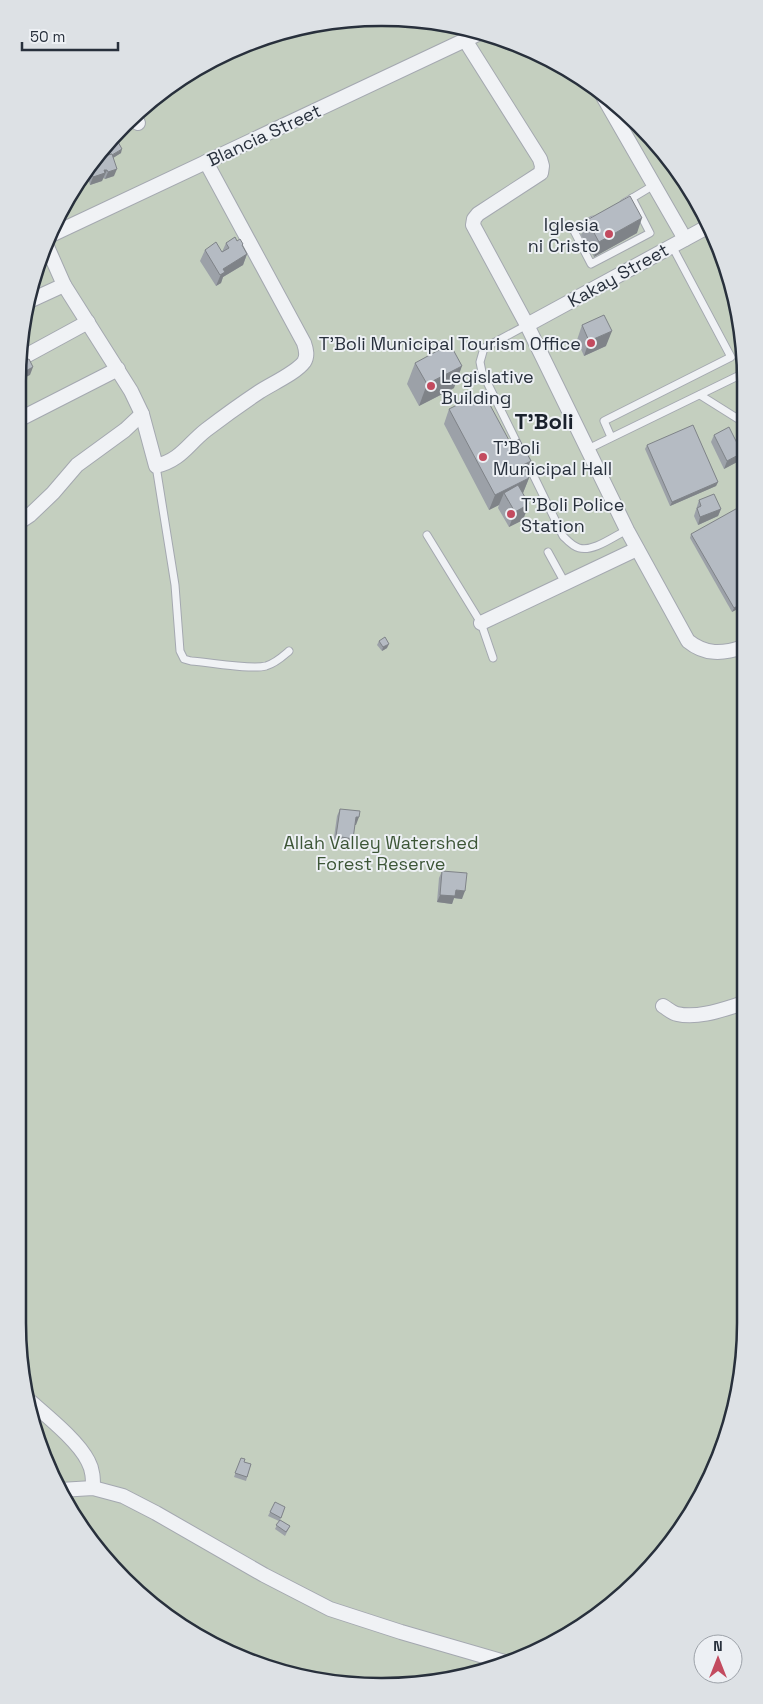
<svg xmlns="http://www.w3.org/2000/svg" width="763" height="1704" font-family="'Space Grotesk',sans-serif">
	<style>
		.green { fill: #c4cfbf }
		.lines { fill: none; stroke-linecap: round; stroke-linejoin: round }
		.lane-casing { stroke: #a4a8b0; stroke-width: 9 }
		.street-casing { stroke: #a4a8b0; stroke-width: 16 }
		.lane { stroke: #f0f2f5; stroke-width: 7 }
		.street { stroke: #f0f2f5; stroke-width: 14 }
		.wall { fill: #9ca1a8 }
		.shaded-wall { fill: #7f8388 }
		.building { fill: #b5bbc3; stroke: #7f8388 }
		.poi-dot { fill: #c34b5f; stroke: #edf0f4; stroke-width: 2 }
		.labels { text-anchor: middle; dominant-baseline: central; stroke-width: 4; stroke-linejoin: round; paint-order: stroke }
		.street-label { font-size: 18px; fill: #28303c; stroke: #edf0f4 }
		.poi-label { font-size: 18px; fill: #28303c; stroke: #edf0f4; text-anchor: start }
		.park-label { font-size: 18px; fill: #3d5637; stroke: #edf0f4 }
		.district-label { font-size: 22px; font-weight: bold; fill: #1a212c; stroke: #edf0f4 }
		.rim { fill: none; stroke: #28303c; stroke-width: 2.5 }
	</style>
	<rect width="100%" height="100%" fill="#dee1e6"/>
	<path class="green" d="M381,18L452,24L521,45L603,93L670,160L718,242L742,334L745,1323L738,1394L718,1462L655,1563L563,1638L498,1667L429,1683L311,1680L199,1638L108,1562L66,1504L37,1440L18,1323V381L25,310L45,242L79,180L124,124L179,79L242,45L310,25Z"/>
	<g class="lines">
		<g class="lane-casing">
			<g id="lane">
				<path d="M624,203L654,185"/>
				<path d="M593,220L574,231L591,264L650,233L632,198"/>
				<path d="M700,395L743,422"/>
				<path d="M611,437L604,421L731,357L672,246"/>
				<path d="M520,449L482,372L480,362L484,348L527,325"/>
				<path d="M588,449L742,374"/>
				<path d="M525,458L563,536C568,541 572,546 579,548C594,552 614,536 627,530"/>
				<path d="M156,466L175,585L180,651L184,659L191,661C209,662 250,670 266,666C276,663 282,657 289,651"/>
				<path d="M427,535L481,623L493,658"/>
				<path d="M548,552L565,583"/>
			</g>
		</g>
		<g class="street-casing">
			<g id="street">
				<path d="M465,40L540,159L542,166L541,173L478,214L474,219L473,225L527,325L627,530L688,641C705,655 723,654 743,647"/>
				<path d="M600,91L685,239"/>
				<path d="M134,116L138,123"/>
				<path d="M49,236L480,33"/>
				<path d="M64,285L131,391L142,414L156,466C181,460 187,445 206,430C223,417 241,404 259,392C271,384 296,373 304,362C308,356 306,349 304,343L206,162"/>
				<path d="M27,302L64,285L45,242"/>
				<path d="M527,325L709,226"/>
				<path d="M20,359L88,322"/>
				<path d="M18,420L118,369"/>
				<path d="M18,523L30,515L53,493L77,465L125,430L142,414"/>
				<path d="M481,623L637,549"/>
				<path d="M663,1006C668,1009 672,1013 677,1014C699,1019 724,1009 744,1003"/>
				<path d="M31,1402C48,1417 78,1441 88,1461C93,1470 93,1479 93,1488"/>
				<path d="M60,1490L93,1488L123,1496L156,1513L264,1575L330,1609L401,1632L508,1663"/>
			</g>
		</g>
		<use href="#lane" class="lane"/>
		<use href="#street" class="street"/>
	</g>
	<g class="wall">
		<path d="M107,146L121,153L113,158L114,176L105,179L103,178L102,181L90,185L86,171Z"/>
		<path d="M587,220L637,233L594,257L581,235Z"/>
		<path d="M237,241L242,246L247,254L243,265L223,277L221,283L216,286L200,261L205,250L222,252L226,243Z"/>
		<path d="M582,325L606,346L584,356L577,340Z"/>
		<path d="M415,363L454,388L419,406L407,384Z"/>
		<path d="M449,409L526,472L529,478L523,493V520L509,527L498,508L499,505L489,510L444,424Z"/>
		<path d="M714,435L739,461L724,469L711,442Z"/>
		<path d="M647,445L718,482L716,486L670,506L645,449Z"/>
		<path d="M699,500L721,509L718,516L698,525L694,516Z"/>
		<path d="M691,534L743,606L732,612L690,538Z"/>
		<path d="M379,641L387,648L382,651L377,645Z"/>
		<path d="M340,809L356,825H355L350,846L333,844L337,816Z"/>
		<path d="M442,871L462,899L454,898L452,904L437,902L439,878Z"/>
		<path d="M241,1458L244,1462L251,1464L246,1481L234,1477Z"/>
		<path d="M285,1507L280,1520L290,1526L285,1536L275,1529L279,1521L268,1516L270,1512Z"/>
	</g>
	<g class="shaded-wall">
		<path d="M122,149L121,153L108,161L110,157Z"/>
		<path d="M117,169L114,176L105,179L108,172Z"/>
		<path d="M104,170H107L102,181L90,185L93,177Z"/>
		<path d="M642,218L637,233L594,257L599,242Z"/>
		<path d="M247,254L243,265L223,277L221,283L216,286L223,269Z"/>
		<path d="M612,331L606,346L584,356L589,341Z"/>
		<path d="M462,366L454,388L419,406L427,384Z"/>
		<path d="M33,367L30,375L20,380L19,383L18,384V378L20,374Z"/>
		<path d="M742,453L739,461L724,469L727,461Z"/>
		<path d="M531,461L525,476L523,465Z"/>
		<path d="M529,478L523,493L508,501L504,493L499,505L489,510L495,495Z"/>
		<path d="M718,482L716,486L670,506L672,502Z"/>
		<path d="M529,504L523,520L509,527L515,512Z"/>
		<path d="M721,509L718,516L698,525L700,517Z"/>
		<path d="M743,603V606L732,612L734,608Z"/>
		<path d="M389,644L387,648L382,651L383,647Z"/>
		<path d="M356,817H359L356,825H353Z"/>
		<path d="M336,836L353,839L350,846L333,844Z"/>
		<path d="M456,890L465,891L462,899L454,898L452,904L437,902L440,895Z"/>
	</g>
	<g class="building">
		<path d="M117,140L122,149L112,155V154L108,155L104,148L107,146Z"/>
		<path d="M105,148L108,155L112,154L117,169L108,172L107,170H104L105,173L93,177L90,166Z"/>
		<path d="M630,196L642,218L599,242L587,220Z"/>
		<path d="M235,237L237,241L240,239L243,244L242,245L247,254L223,269L225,272L220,275L205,250L216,242L222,252L229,248L226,243Z"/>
		<path d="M604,315L612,331L589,341L582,325Z"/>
		<path d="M450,344L462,366L427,384L415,363Z"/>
		<path d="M24,356L26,360L29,359L33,367L20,374L21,376L18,378L20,358Z"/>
		<path d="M483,392L511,444L519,439L531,461L523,465L529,478L495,495L449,409Z"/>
		<path d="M693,425L718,482L672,502L647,445Z"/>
		<path d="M729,427L742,453L727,461L714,435Z"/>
		<path d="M518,485L529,504L515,512L504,493Z"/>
		<path d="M714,494L721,509L700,517L697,508L701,506L699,500Z"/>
		<path d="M743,505V603L734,608L691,534Z"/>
		<path d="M385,637L389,644L383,647L379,641Z"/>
		<path d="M340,809L360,811L359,817H356L353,839L336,836Z"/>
		<path d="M442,871L467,873L465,891L456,890L455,896L440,895Z"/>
		<path d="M241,1458L245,1459L244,1462L251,1464L247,1477L235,1473Z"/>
		<path d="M275,1502L285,1507L281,1518L270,1512Z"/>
		<path d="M280,1520L290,1526L286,1532L276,1525Z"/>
	</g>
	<g class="poi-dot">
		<circle cx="609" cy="234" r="5"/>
		<circle cx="591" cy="343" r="5"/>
		<circle cx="431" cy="386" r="5"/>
		<circle cx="483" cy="457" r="5"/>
		<circle cx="511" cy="514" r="5"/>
	</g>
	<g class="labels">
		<g class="street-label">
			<text transform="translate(264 135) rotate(-25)">Blancia Street</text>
			<text transform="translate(618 275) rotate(-29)">Kakay Street</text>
		</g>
		<g class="poi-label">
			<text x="599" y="224" text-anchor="end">Iglesia<tspan x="599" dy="21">ni Cristo</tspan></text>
			<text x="581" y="343" text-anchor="end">T'Boli Municipal Tourism Office</text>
			<text x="441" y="376">Legislative<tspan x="441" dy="21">Building</tspan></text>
			<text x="493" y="447">T'Boli<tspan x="493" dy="21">Municipal Hall</tspan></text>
			<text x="521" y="504">T'Boli Police<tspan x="521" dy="21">Station</tspan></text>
		</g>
		<g class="park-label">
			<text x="381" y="842">Allah Valley Watershed<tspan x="381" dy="21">Forest Reserve</tspan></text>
		</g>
		<g class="district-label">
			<text x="544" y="421">T'Boli</text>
		</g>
	</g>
	<path d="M0 0H763V1704H0ZM381 26H382A355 355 0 0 1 737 381V1323A355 355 0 0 1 382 1678H381A355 355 0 0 1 26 1323V381A355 355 0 0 1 381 26Z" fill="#dde1e5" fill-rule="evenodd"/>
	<path class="rim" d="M381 26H382A355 355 0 0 1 737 381V1323A355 355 0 0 1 382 1678H381A355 355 0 0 1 26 1323V381A355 355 0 0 1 381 26Z"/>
	<g transform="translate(718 1659)"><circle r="24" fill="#edf0f4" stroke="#9ea3aa"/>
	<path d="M0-4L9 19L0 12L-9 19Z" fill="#c34b5f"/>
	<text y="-8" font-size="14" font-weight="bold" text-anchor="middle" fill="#28303c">N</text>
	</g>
	<path d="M22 42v8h96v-8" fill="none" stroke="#28303c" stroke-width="2.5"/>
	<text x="30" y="42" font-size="15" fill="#28303c" stroke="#edf0f4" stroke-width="4" paint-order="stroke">50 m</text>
</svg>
